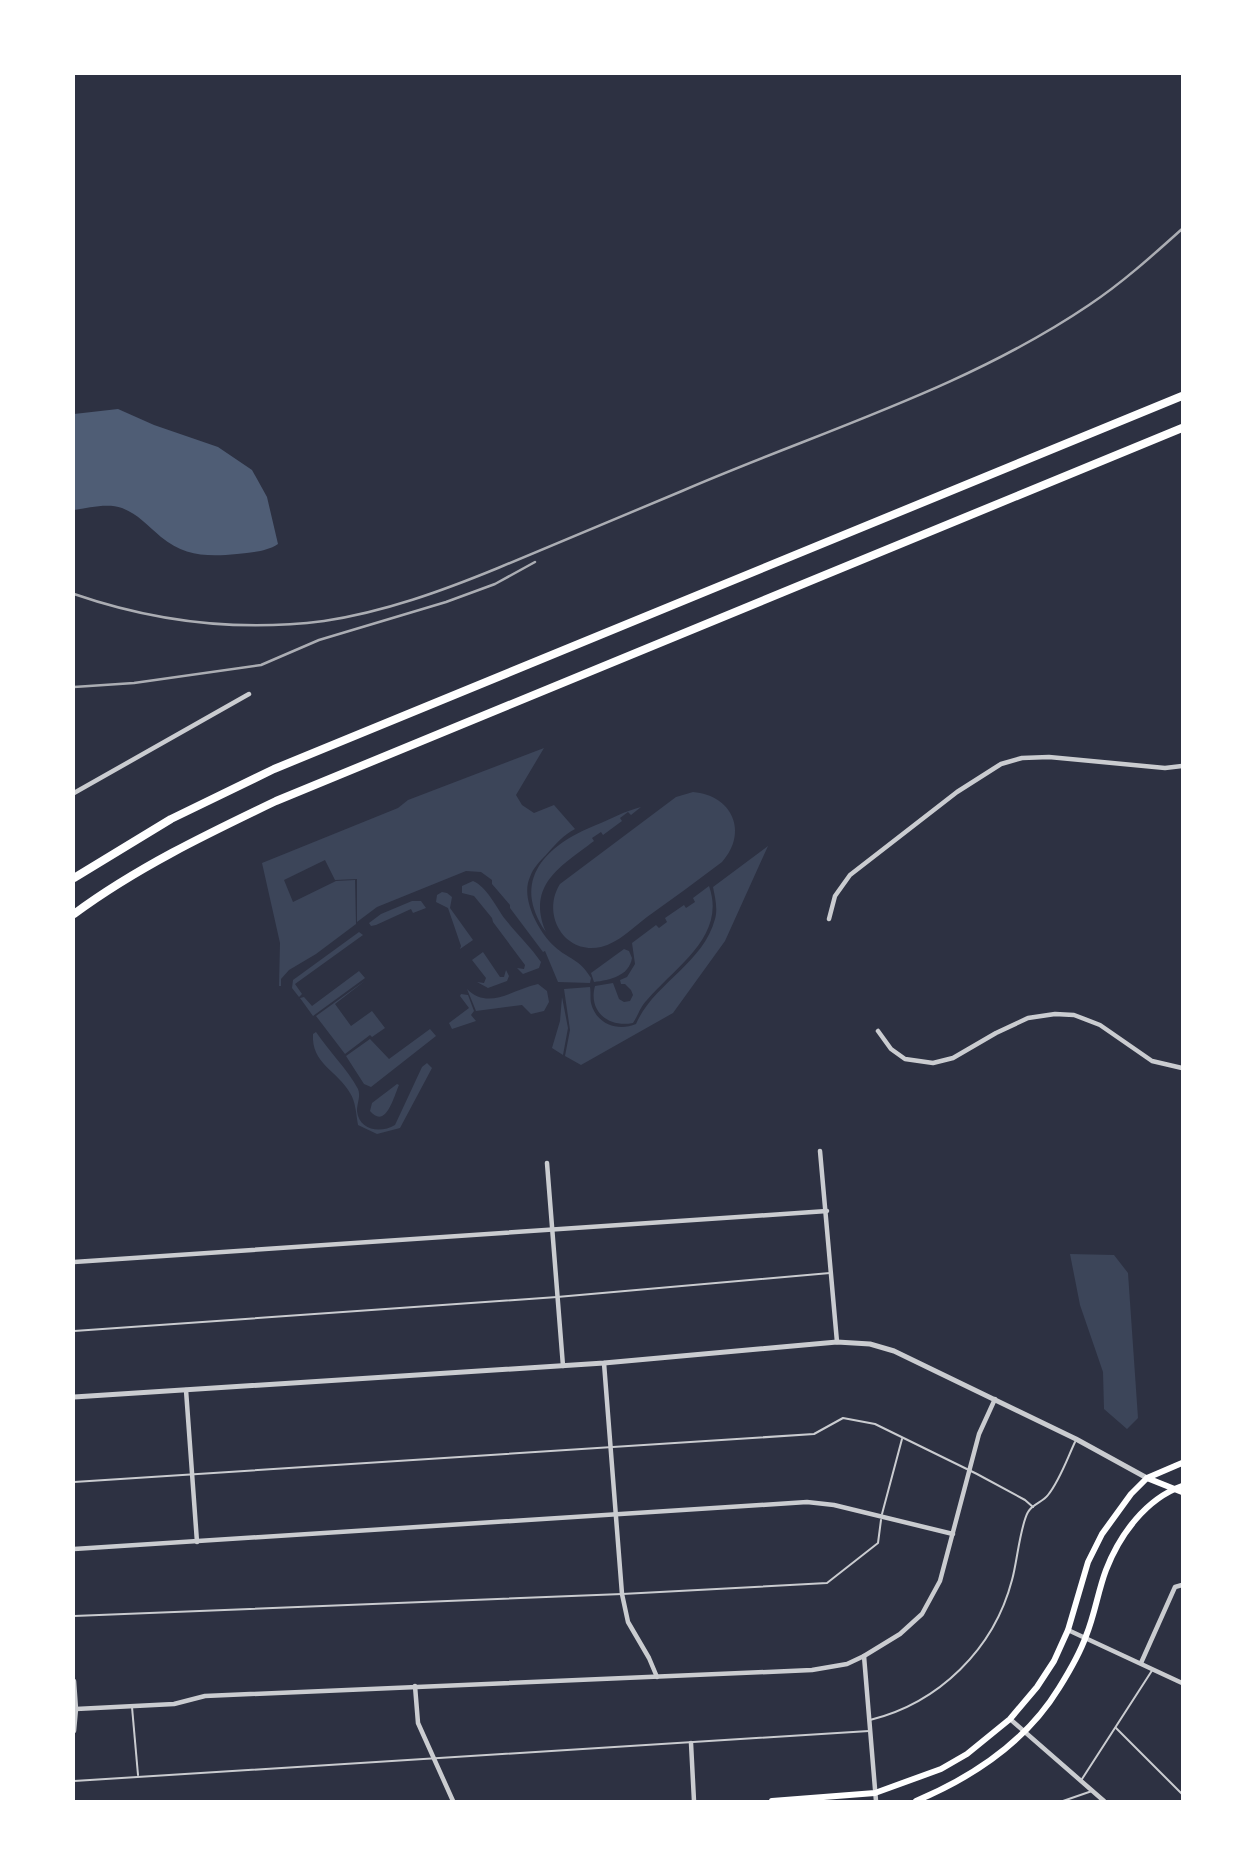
<svg xmlns="http://www.w3.org/2000/svg" width="1256" height="1875" font-family="Mulish,sans-serif">
	<style>
		.green { fill: #3c4559 }
		.water { fill: #4f5d75 }
		.lines { fill: none; stroke-linecap: round; stroke-linejoin: round }
		.service { stroke: #caccd0; stroke-width: 2 }
		.minor { stroke: #caccd0; stroke-width: 4.5 }
		.tertiary { stroke: #caccd0; stroke-width: 5 }
		.secondary { stroke: #fff; stroke-width: 6 }
		.motorway { stroke: #fff; stroke-width: 8 }
		.rail { stroke: #abadb3; stroke-width: 2.5 }
	</style>
	<rect width="100%" height="100%" fill="#2d3142"/>
	<g class="green">
		<path d="M544,748L516,795L522,805L534,813L554,805L575,829C563,835 555,845 546,855C540,861 533,868 530,877C520,898 539,932 554,946C569,960 579,958 591,978L590,983L558,982L545,951L543,952L510,908V905L492,884V880L481,872L466,871L377,907L357,922V879L335,880L325,860L284,880L293,902L336,881L355,880L356,924L316,954L289,970L281,979V986H279L280,943L262,863L398,808L408,800Z"/>
		<path d="M693,792C732,795 749,832 722,862C697,881 672,899 647,917C634,927 618,943 601,947C564,955 541,914 560,884L676,797Z"/>
		<path d="M641,807L631,815L628,812L620,818L622,821L603,835L601,832L592,838L594,841C561,866 526,885 546,932C510,880 546,845 596,825C611,819 625,811 641,807Z"/>
		<path d="M768,846L725,941L673,1013L581,1065L565,1056L570,1030L564,989L590,987C591,991 590,998 591,1003C596,1024 618,1032 636,1024C653,984 703,964 715,919C718,909 715,897 713,887Z"/>
		<path d="M473,881C487,887 496,907 505,919C517,934 530,946 541,962L539,968L523,974L517,968L524,969L525,965L493,922L492,918L474,896L462,893V886Z"/>
		<path d="M709,886C727,936 675,967 647,1000C640,1007 638,1016 633,1023C608,1028 588,1011 595,986L613,983L619,999L624,1002L630,1001L633,995L631,990L625,984H621L620,980L627,977L635,964L632,943L656,925L659,928L667,922L665,918L684,905L686,908L695,902L693,898Z"/>
		<path d="M442,892L447,893L452,897L450,908L473,940L460,949L461,946L448,908L436,902L437,895Z"/>
		<path d="M412,901H421L426,908L413,913L411,909L376,925L371,926L369,923L381,914Z"/>
		<path d="M359,932L363,935L295,984L302,994L299,997L292,988L293,980Z"/>
		<path d="M624,949L629,951L632,958C629,976 610,980 594,982L591,973Z"/>
		<path d="M483,952L500,977H504L506,970L509,976L507,981L488,988L477,982L484,983L486,978L472,960Z"/>
		<path d="M359,971L365,978L313,1016L300,998L304,997L312,1006Z"/>
		<path d="M366,980L335,1004L351,1026L372,1011L385,1028L372,1037L370,1035L345,1054L316,1016Z"/>
		<path d="M538,984L547,991L549,1002L544,1011L531,1014L522,1005L476,1011L467,989C489,1011 513,989 538,984Z"/>
		<path d="M461,994L468,995L474,1011L471,1015L476,1021L452,1029L449,1023L469,1008L460,996Z"/>
		<path d="M562,997L568,1028L563,1055L552,1048L560,1021Z"/>
		<path d="M430,1029L436,1036L371,1087L364,1084L346,1056L370,1039L389,1059Z"/>
		<path d="M316,1032C328,1050 348,1070 358,1089C361,1096 357,1103 357,1111C359,1130 380,1134 395,1125L422,1067L427,1063L432,1068L400,1128L377,1134L358,1125C356,1115 356,1102 350,1093C338,1071 311,1064 313,1034Z"/>
		<path d="M397,1084L399,1085C394,1096 386,1130 370,1111L372,1103Z"/>
		<path d="M1070,1254L1114,1255L1128,1273L1138,1418L1127,1429L1104,1409L1103,1372L1080,1305Z"/>
	</g>
	<path class="water" d="M118,409L154,425L218,447L252,470L267,497L278,544C266,552 252,552 237,554C207,557 184,556 161,537C147,525 139,515 122,508C107,503 89,508 74,510V414Z"/>
	<g class="lines">
		<g class="service">
			<path d="M74,1331L557,1297L830,1273"/>
			<path d="M74,1482L814,1434L843,1418L875,1424L977,1474L1025,1500L1033,1507"/>
			<path d="M882,1514L902,1439"/>
			<path d="M74,1616L622,1594L827,1583L878,1543L881,1520"/>
			<path d="M132,1707L138,1775"/>
			<path d="M870,1720C939,1703 994,1649 1012,1580C1017,1563 1020,1526 1028,1512C1032,1504 1043,1502 1048,1495C1060,1480 1067,1459 1075,1442"/>
			<path d="M1116,1728L1182,1794"/>
			<path d="M1082,1779L1153,1669"/>
			<path d="M74,1781L869,1731"/>
			<path d="M1063,1801L1092,1791"/>
		</g>
		<g class="minor">
			<path d="M74,793L249,694"/>
			<path d="M829,919L835,896L850,875L957,792L1001,764L1022,758L1049,757L1165,768L1182,766"/>
			<path d="M878,1031L891,1049L905,1059L933,1063L953,1058L996,1033L1028,1018L1055,1014L1074,1015L1100,1025L1152,1061L1182,1068"/>
			<path d="M820,1151L837,1342"/>
			<path d="M547,1163L563,1366"/>
			<path d="M74,1262L827,1211"/>
			<path d="M604,1363L622,1594L628,1622L649,1658L657,1677"/>
			<path d="M186,1390L197,1542"/>
			<path d="M74,1549L807,1502L834,1505L953,1534"/>
			<path d="M1068,1630L1182,1683"/>
			<path d="M864,1656L876,1801"/>
			<path d="M1141,1663L1175,1587L1182,1585"/>
			<path d="M74,1681L76,1709L74,1731"/>
			<path d="M415,1686L418,1723L453,1801"/>
			<path d="M76,1709L174,1704L205,1696L812,1670L847,1664L864,1656L900,1634L922,1614L940,1581L979,1434L995,1399"/>
			<path d="M1010,1719L1104,1801"/>
			<path d="M691,1743L694,1801"/>
		</g>
		<path class="tertiary" d="M74,1397L604,1363L837,1342L870,1344L894,1351L1076,1439L1147,1478"/>
		<g class="secondary">
			<path d="M1147,1478L1182,1492"/>
			<path d="M772,1801L875,1793L941,1769L967,1754L1010,1719L1037,1687L1054,1661L1068,1630L1088,1562L1102,1534L1131,1494L1147,1478L1182,1463"/>
			<path d="M916,1801C973,1777 1026,1742 1059,1688C1069,1672 1080,1653 1086,1636C1095,1614 1098,1591 1106,1570C1120,1534 1146,1499 1182,1486"/>
		</g>
		<g class="motorway">
			<path d="M74,878L171,819L274,769L1182,396"/>
			<path d="M74,914C136,868 207,834 276,801L1182,428"/>
		</g>
		<g class="rail">
			<path d="M74,594C155,622 238,632 324,621C384,612 442,591 498,568C559,543 620,517 682,491C818,432 965,389 1089,305C1122,283 1152,256 1182,229"/>
			<path d="M74,687L134,683L261,665L319,640L446,602L495,584L535,562"/>
		</g>
	</g>
	<rect width="1256" height="1875" fill="none" stroke="#ffffff" stroke-width="150"/>
</svg>
